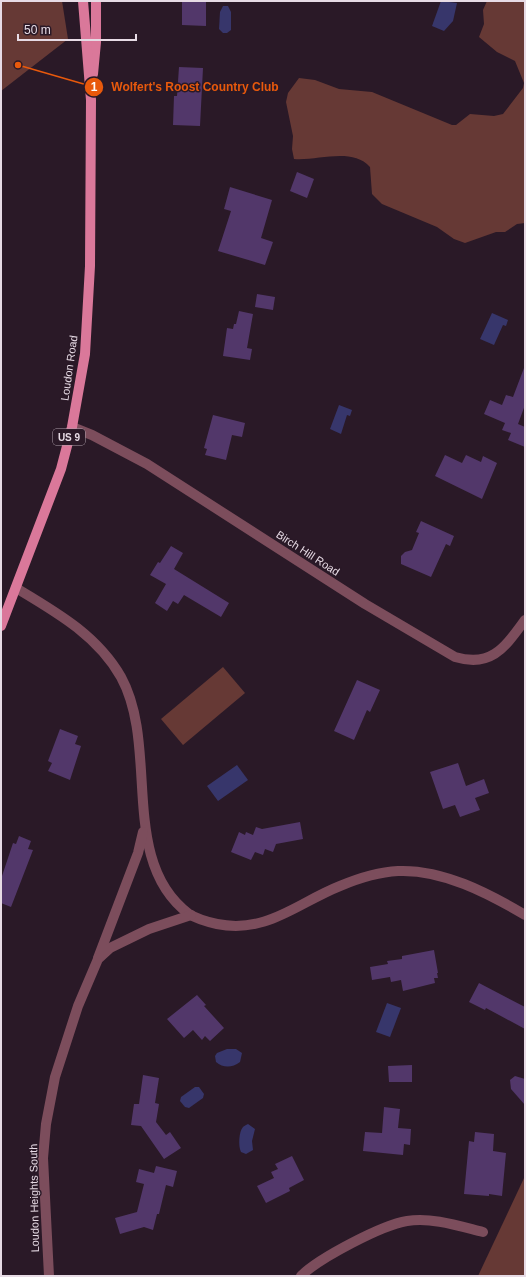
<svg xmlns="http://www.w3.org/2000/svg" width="526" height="1277" font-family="Arial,sans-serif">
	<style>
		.green { fill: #663935 }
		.water { fill: #37366b }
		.building { fill: #52376a }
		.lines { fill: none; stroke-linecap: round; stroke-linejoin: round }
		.minor { stroke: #7c4d5c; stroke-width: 10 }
		.major { stroke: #da789a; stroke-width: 10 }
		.labels { text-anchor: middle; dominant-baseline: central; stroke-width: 3; stroke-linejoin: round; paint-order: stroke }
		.shield { fill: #2a1927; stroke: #aea1ac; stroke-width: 1 }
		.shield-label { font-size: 10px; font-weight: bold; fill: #e7dbe5 }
		.street-label { font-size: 11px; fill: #e7dbe5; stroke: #2a1927 }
		.leader { fill: none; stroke: #e8590c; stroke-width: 1.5 }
		.callout-dot { fill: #e8590c; stroke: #2a1927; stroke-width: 1.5 }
		.mark-label { font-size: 12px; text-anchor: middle; font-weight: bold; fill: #fff }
		.callout-label { font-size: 12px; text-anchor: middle; font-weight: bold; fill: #e8590c; stroke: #2a1927; stroke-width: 3; stroke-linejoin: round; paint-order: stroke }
	</style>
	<rect width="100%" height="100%" fill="#2a1927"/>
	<g class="green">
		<path d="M1,1H62L68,39L1,91Z"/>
		<path d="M487,1H525V223L517,224L505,232H496L465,243L454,239L437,227L382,204L372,194L370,167C352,147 318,161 294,159L292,149L293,136L286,102L288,93L299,78L315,80L339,89L372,92L452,125H456L470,114L494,116L503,114L523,88L524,83L515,61L497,52L479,37L484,24L483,10Z"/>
		<path d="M223,667L245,693L183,745L161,719Z"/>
		<path d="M525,1176V1276H478Z"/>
	</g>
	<g class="water">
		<path d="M441,1L457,3L453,21L444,31L432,26Z"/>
		<path d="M223,6H228L231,12V30L227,33H223L219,29L220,12Z"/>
		<path d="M492,313L508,320L506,326L503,325L494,345L480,339Z"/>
		<path d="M339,405L352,410L350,416L347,415L341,434L330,429Z"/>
		<path d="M237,765L248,780L218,801L207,786Z"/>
		<path d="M387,1003L401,1008L390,1037L376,1032Z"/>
		<path d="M227,1049H236L242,1053L240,1062C232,1068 223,1068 216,1062L215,1056L217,1053Z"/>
		<path d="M195,1087H199L204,1094L203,1098L189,1108L185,1107L180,1101L181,1097Z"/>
		<path d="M248,1124L255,1129L252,1141L253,1150L246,1154L241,1152C238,1146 239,1131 243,1127C244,1126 246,1125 248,1124Z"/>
	</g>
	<g class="building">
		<path d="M182,1H206V26L182,25Z"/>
		<path d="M179,67L203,68L200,126L173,125L174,96H177Z"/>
		<path d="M297,172L314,179L307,198L290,191Z"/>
		<path d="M230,187L272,200L261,238L273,242L265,265L218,251L231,211L224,209Z"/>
		<path d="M257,294L275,297L273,310L255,307Z"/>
		<path d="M239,311L253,314L247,348L252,349L250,360L223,356L227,328L233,329L234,324H236Z"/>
		<path d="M524,368L525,405L518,424L525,427V447L508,440L511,433L502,430L505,423L484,414L490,400L502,405L506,395L513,397Z"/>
		<path d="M213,415L245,423L242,437L232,435L226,460L205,455L207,449L204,448Z"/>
		<path d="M445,455L462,463L466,455L481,462L483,456L497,463L482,499L435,476Z"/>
		<path d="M421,521L454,536L450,546L446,544L431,577L401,564V556L405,552L412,550L419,533L416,532Z"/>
		<path d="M171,546L183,553L174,569L229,603L221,617L184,595L178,604L173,601L167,611L155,603L166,584L150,575L158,562L160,563Z"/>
		<path d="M357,680L380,690L370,712L367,710L354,740L334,731Z"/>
		<path d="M60,729L78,736L75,744L81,746L70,780L48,771L52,763L48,761Z"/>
		<path d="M458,763L466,786L484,779L489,793L475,798L480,810L460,817L455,805L443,809L430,772Z"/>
		<path d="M300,822L303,839L276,844L273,852L265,849L263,855L255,852L251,860L231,852L239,832L245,835L246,832L253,835L256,827L262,829Z"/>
		<path d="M19,836L31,841L28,849L33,850L11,907L1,903V879L13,843L16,844Z"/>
		<path d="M434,950L438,973H437L438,978H434L435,983L403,991L401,980L391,982L390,977L372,980L370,967L388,964L387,961L402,959V956Z"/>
		<path d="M479,983L525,1007V1029L486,1008L485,1010L469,1002Z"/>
		<path d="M197,995L206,1005L204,1006L224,1028L210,1041L205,1036L202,1040L193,1030L184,1038L167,1019Z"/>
		<path d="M412,1065V1082H389L388,1066Z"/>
		<path d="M143,1075L159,1078L155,1103L159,1104L156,1122L166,1135L170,1132L181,1148L164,1159L141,1126L131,1125L134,1104H139Z"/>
		<path d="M515,1076L525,1079V1105L511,1089L510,1080Z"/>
		<path d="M384,1107L400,1109L398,1128L411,1129L410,1145L404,1144L403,1155L363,1151L365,1132L382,1133Z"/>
		<path d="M475,1132L494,1134L493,1151L506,1153L502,1196L489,1194V1196L464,1194L469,1141L474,1142Z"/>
		<path d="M292,1156L304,1180L289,1188L290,1191L266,1203L257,1186L274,1178L271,1172L278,1169L275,1164Z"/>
		<path d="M156,1166L177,1171L173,1187L166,1185L159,1214H157L153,1230L144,1227L120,1234L115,1218L137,1212L144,1184L136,1182L139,1169L154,1173Z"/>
	</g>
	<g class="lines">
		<g class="minor">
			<path d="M72,427L92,435L147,464L365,604L455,657C492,668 505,647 525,620"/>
			<path d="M16,588C56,612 97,635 121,677C160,748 118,861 189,914C197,919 208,922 217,924C267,934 297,903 340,886C359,878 378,872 398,871C442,869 488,893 525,915"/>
			<path d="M98,958L138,853L143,832"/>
			<path d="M49,1276L43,1158L46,1124L55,1077L78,1006L98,959L110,948L149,929L191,915"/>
			<path d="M301,1276C319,1258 382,1225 407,1221C432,1217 459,1226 483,1232"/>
		</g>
		<g class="major">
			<path d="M93,74L96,42V1"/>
			<path d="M1,626L61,469L72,427L85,354L90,266L91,100L83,1"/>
		</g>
	</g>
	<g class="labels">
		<rect class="shield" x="53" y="429" width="32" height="16" rx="3"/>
		<g class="shield-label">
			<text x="69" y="437">US 9</text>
		</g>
		<g class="street-label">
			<text transform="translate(69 368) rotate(-82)">Loudon Road</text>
			<text transform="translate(308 553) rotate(33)">Birch Hill Road</text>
			<text transform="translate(34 1198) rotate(-91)">Loudon Heights South</text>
		</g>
	</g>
	<path class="leader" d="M18 65L94 87"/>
	<g class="callout-dot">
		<circle cx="18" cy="65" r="4"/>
		<circle cx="94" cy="87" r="10"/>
	</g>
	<g class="mark-label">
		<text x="94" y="91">1</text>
	</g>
	<g class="callout-label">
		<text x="195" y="91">Wolfert's Roost Country Club</text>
	</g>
	<rect width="526" height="1277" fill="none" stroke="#e7dbe5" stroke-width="4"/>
	<path d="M18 34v6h118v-6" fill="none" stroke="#e7dbe5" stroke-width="2"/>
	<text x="24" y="34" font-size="12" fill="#e7dbe5" stroke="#2a1927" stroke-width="3" paint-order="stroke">50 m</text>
</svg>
